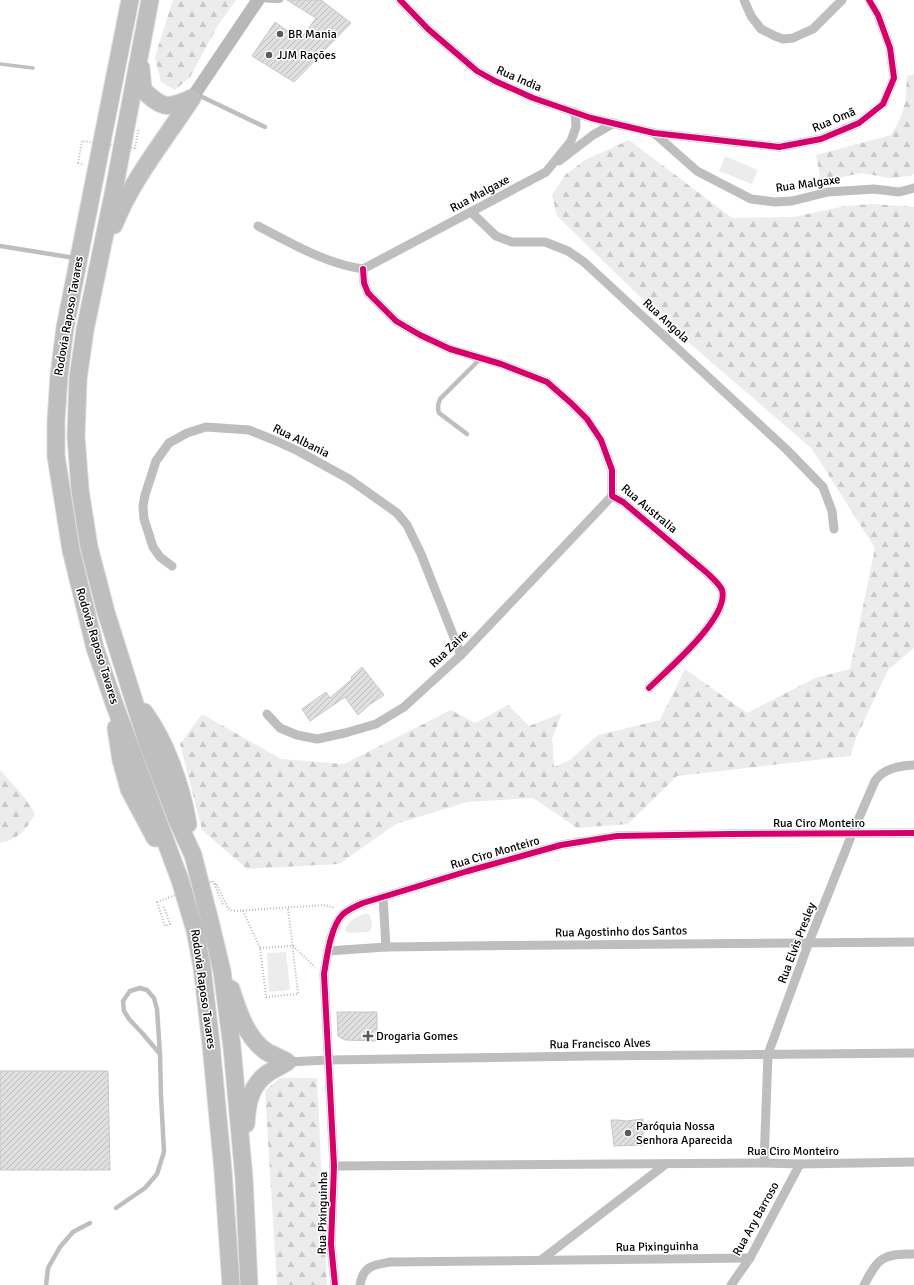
<svg xmlns="http://www.w3.org/2000/svg" width="914" height="1285" font-family="Signika,sans-serif">
	<style>
		.green { fill: #ececec }
		.forest { fill: url(#forest-firs) }
		.lines { fill: none; stroke-linecap: round; stroke-linejoin: round }
		.stream { stroke: #bfbfbf; stroke-width: 3.5 }
		.building { fill: url(#building-hatch); stroke: #c7c7c7 }
		.motorway-casing { stroke: #dbdbdb; stroke-width: 19 }
		.path { stroke: #b9b9b9; stroke-width: 2; stroke-dasharray: 1 2; stroke-linecap: butt }
		.service { stroke: #bebebe; stroke-width: 4.5 }
		.minor { stroke: #bebebe; stroke-width: 9 }
		.secondary { stroke: #b8b8b8; stroke-width: 13 }
		.motorway { stroke: #bebebe; stroke-width: 17 }
		.path-bridge { stroke: #b9b9b9; stroke-width: 2; stroke-dasharray: 1 2; stroke-linecap: butt }
		.cycleway-casing { stroke: #fff; stroke-width: 8 }
		.cycleway { stroke: #d6006c; stroke-width: 6 }
		.poi-dot { fill: #595959; stroke: #fff; stroke-width: 1.5 }
		.labels { text-anchor: middle; dominant-baseline: central; stroke-width: 3; stroke-linejoin: round; paint-order: stroke }
		.poi-label { font-size: 12px; fill: #000; stroke: #fff; text-anchor: start }
		.street-label { font-size: 12px; fill: #000; stroke: #fff }
	</style>
	<defs>
		<pattern id="forest-firs" width="22" height="20" patternUnits="userSpaceOnUse"><rect width="22" height="20" fill="#ececec"/><path d="M5 1l3.5 6h-7zM16 11l3.5 6h-7z" fill="#c9c9c9"/></pattern>
		<pattern id="building-hatch" width="6" height="6" patternUnits="userSpaceOnUse"><rect width="6" height="6" fill="#dfdfdf"/><path d="M-1 1l2-2M0 6l6-6M5 7l2-2" fill="none" stroke="#bebebe"/></pattern>
	</defs>
	<rect width="100%" height="100%" fill="#fff"/>
	<g class="green">
		<path d="M725,156L758,170L752,184L719,171Z"/>
		<path d="M363,914H369C372,921 374,926 369,932L348,933L345,930C348,921 355,918 363,914Z"/>
		<path d="M286,952L290,990L269,992L267,953Z"/>
	</g>
	<g class="forest">
		<path d="M173,0H236L217,27L190,77L175,90L161,82L155,57Z"/>
		<path d="M914,74V174L910,176L890,178L861,173L821,182L816,155L891,135C905,113 906,102 907,76Z"/>
		<path d="M629,140L732,218L794,217L845,206L872,204L914,207V648L888,670L856,738L850,756L677,776L628,824L577,828L533,798L467,802L396,824L339,864L247,869L202,830L180,744L202,714L281,759L344,764L451,710L475,723L508,705L529,726L562,713L552,739L554,767L570,760L598,735L660,720L685,669L747,713L815,678L850,669L875,548L812,449L673,329L557,216L552,195L566,174L587,159Z"/>
		<path d="M0,770L25,798L35,814C25,831 20,838 0,843Z"/>
		<path d="M280,1078H317L327,1285H277L265,1091Z"/>
	</g>
	<g class="lines">
		<path class="stream" d="M0,64L33,68"/>
	</g>
	<g class="building">
		<path d="M287,0H321L351,23L294,82L252,56L275,22L300,40L316,18Z"/>
		<path d="M362,667L384,695L369,705L358,715L345,697L310,721L302,709L326,692L330,698L352,679L351,677Z"/>
		<path d="M337,1012H377V1041L345,1040L338,1036Z"/>
		<path d="M0,1071H108L110,1170H0Z"/>
		<path d="M643,1119V1145L614,1146L611,1120H618L626,1121Z"/>
	</g>
	<g class="lines">
		<g class="motorway-casing">
			<g id="motorway">
				<path d="M130,0L65,328L59,376L56,421V456L71,550L95,648L115,706L180,880L195,930L202,967L211,1044L223,1171L231,1285"/>
				<path d="M150,0L114,190L85,330L78,379L76,436L80,490L89,547L106,612L147,742L177,820L193,855L210,921L222,971L232,1047L244,1178L249,1285"/>
				<path d="M141,68L143,90C163,109 167,109 192,98"/>
				<path d="M114,225C131,181 166,138 192,98"/>
				<path d="M144,712C166,741 182,788 188,824"/>
				<path d="M116,728L121,760L129,789L155,838"/>
				<path d="M231,989C238,1011 247,1039 267,1052C274,1056 281,1058 287,1062"/>
				<path d="M246,1124C247,1107 249,1090 263,1077C269,1071 280,1067 287,1062"/>
			</g>
		</g>
		<g class="path">
			<path d="M78,163L84,165"/>
			<path d="M215,884L216,883L228,908L233,911L325,905L335,908"/>
			<path d="M157,902L165,926L170,924L163,905"/>
			<path d="M243,911L260,948L266,997L298,994L288,908"/>
			<path d="M260,948L293,946L315,967"/>
		</g>
		<g class="service">
			<path d="M263,0L278,1L281,0"/>
			<path d="M196,94L265,127"/>
			<path d="M0,246L75,258"/>
			<path d="M467,434L439,413C437,408 438,404 440,399L481,358"/>
			<path d="M116,1208L145,1188L157,1174L164,1152L161,1096L160,1054L157,1009L154,998L147,990L140,988L130,991L123,1001L124,1011L129,1019L143,1034L160,1054"/>
			<path d="M46,1285L48,1268L60,1247L73,1232L90,1223"/>
		</g>
		<g class="minor">
			<path d="M400,0L428,29L477,71L495,81L533,98L591,118L654,133L779,147L821,139L859,123L883,104L894,78L890,48L878,15L869,0"/>
			<path d="M744,0L751,16L761,29L775,36L783,39L793,38L813,29L842,0"/>
			<path d="M654,133L697,171L751,199L775,202L792,201L828,192L874,189L899,192L914,188"/>
			<path d="M559,161L593,135L614,123"/>
			<path d="M471,212L496,236L512,242H545L568,251L584,262L786,449L823,487L832,511L834,529"/>
			<path d="M258,226C291,243 326,264 363,269"/>
			<path d="M363,269L364,283L368,293L396,321L420,335L450,349L501,364L547,382L571,403L587,419L601,440L612,470V496L623,502L706,572C711,577 719,583 722,590C730,617 667,670 649,688"/>
			<path d="M363,269L546,172L571,141L576,127L575,112"/>
			<path d="M172,566L160,557L153,547L144,519L143,506L145,495L156,461L169,443L187,433L206,427L249,430L274,440L298,451L349,479L397,513L407,525L421,554L461,655"/>
			<path d="M267,714L280,728L297,735L317,739L345,733L376,724L404,707L461,655L612,496"/>
			<path d="M383,897L386,947"/>
			<path d="M328,951L386,947L463,946L914,942"/>
			<path d="M287,1062L328,1060L589,1056L914,1053"/>
			<path d="M764,1163L768,1054L809,942L852,834L875,781C884,768 899,766 914,765"/>
			<path d="M334,1166L764,1163L800,1164L914,1162"/>
			<path d="M541,1260L666,1164"/>
			<path d="M335,1285L331,1244L334,1166L324,974C327,957 330,927 343,914C349,909 356,906 363,903L468,871L561,845L617,836L730,834L914,833"/>
			<path d="M360,1285C363,1266 373,1265 390,1262L750,1258"/>
			<path d="M731,1285L750,1258L800,1164"/>
			<path d="M864,1285C879,1257 882,1254 914,1254"/>
		</g>
		<path class="secondary" d="M192,98L258,0"/>
		<use href="#motorway" class="motorway"/>
		<g class="path-bridge">
			<path d="M78,163L82,141L135,148L139,128"/>
			<path d="M157,902L213,881L223,905"/>
		</g>
		<g class="cycleway-casing">
			<g id="cycleway">
				<path d="M400,0L428,29L477,71L495,81L533,98L591,118L654,133L779,147L821,139L859,123L883,104L894,78L890,48L878,15L869,0"/>
				<path d="M363,269L364,283L368,293L396,321L420,335L450,349L501,364L547,382L571,403L587,419L601,440L612,470V496L623,502L706,572C711,577 719,583 722,590C730,617 667,670 649,688"/>
				<path d="M335,1285L331,1244L334,1166L324,974C327,957 330,927 343,914C349,909 356,906 363,903L468,871L561,845L617,836L730,834L914,833"/>
			</g>
		</g>
		<use href="#cycleway" class="cycleway"/>
	</g>
	<g class="poi-dot">
		<circle cx="280" cy="34" r="4"/>
		<circle cx="269" cy="55" r="4"/>
		<path d="M366 1030h4v4h4v4h-4v4h-4v-4h-4v-4h4z"/>
		<circle cx="628" cy="1133" r="4"/>
	</g>
	<g class="labels">
		<g class="poi-label">
			<text x="288" y="34">BR Mania</text>
			<text x="277" y="55">JJM Rações</text>
			<text x="376" y="1036">Drogaria Gomes</text>
			<text x="636" y="1126">Paróquia Nossa<tspan x="636" dy="14">Senhora Aparecida</tspan></text>
		</g>
		<g class="street-label">
			<text transform="translate(519 79) rotate(23)">Rua India</text>
			<text transform="translate(834 120) rotate(-23)">Rua Omã</text>
			<text transform="translate(808 184) rotate(-8)">Rua Malgaxe</text>
			<text transform="translate(480 194) rotate(-28)">Rua Malgaxe</text>
			<text transform="translate(69 316) rotate(-80)">Rodovia Raposo Tavares</text>
			<text transform="translate(666 321) rotate(43)">Rua Angola</text>
			<text transform="translate(301 441) rotate(26)">Rua Albania</text>
			<text transform="translate(649 509) rotate(40)">Rua Australia</text>
			<text transform="translate(97 646) rotate(73)">Rodovia Raposo Tavares</text>
			<text transform="translate(449 649) rotate(-44)">Rua Zaire</text>
			<text x="819" y="823">Rua Ciro Monteiro</text>
			<text transform="translate(495 853) rotate(-16)">Rua Ciro Monteiro</text>
			<text transform="translate(621 932) rotate(-1)">Rua Agostinho dos Santos</text>
			<text transform="translate(797 943) rotate(-69)">Rua Elvis Presley</text>
			<text transform="translate(203 989) rotate(82)">Rodovia Raposo Tavares</text>
			<text transform="translate(600 1044) rotate(-1)">Rua Francisco Alves</text>
			<text x="793" y="1151">Rua Ciro Monteiro</text>
			<text transform="translate(323 1213) rotate(-89)">Rua Pixinguinha</text>
			<text transform="translate(756 1219) rotate(-61)">Rua Ary Barroso</text>
			<text transform="translate(657 1247) rotate(-1)">Rua Pixinguinha</text>
		</g>
	</g>
</svg>
